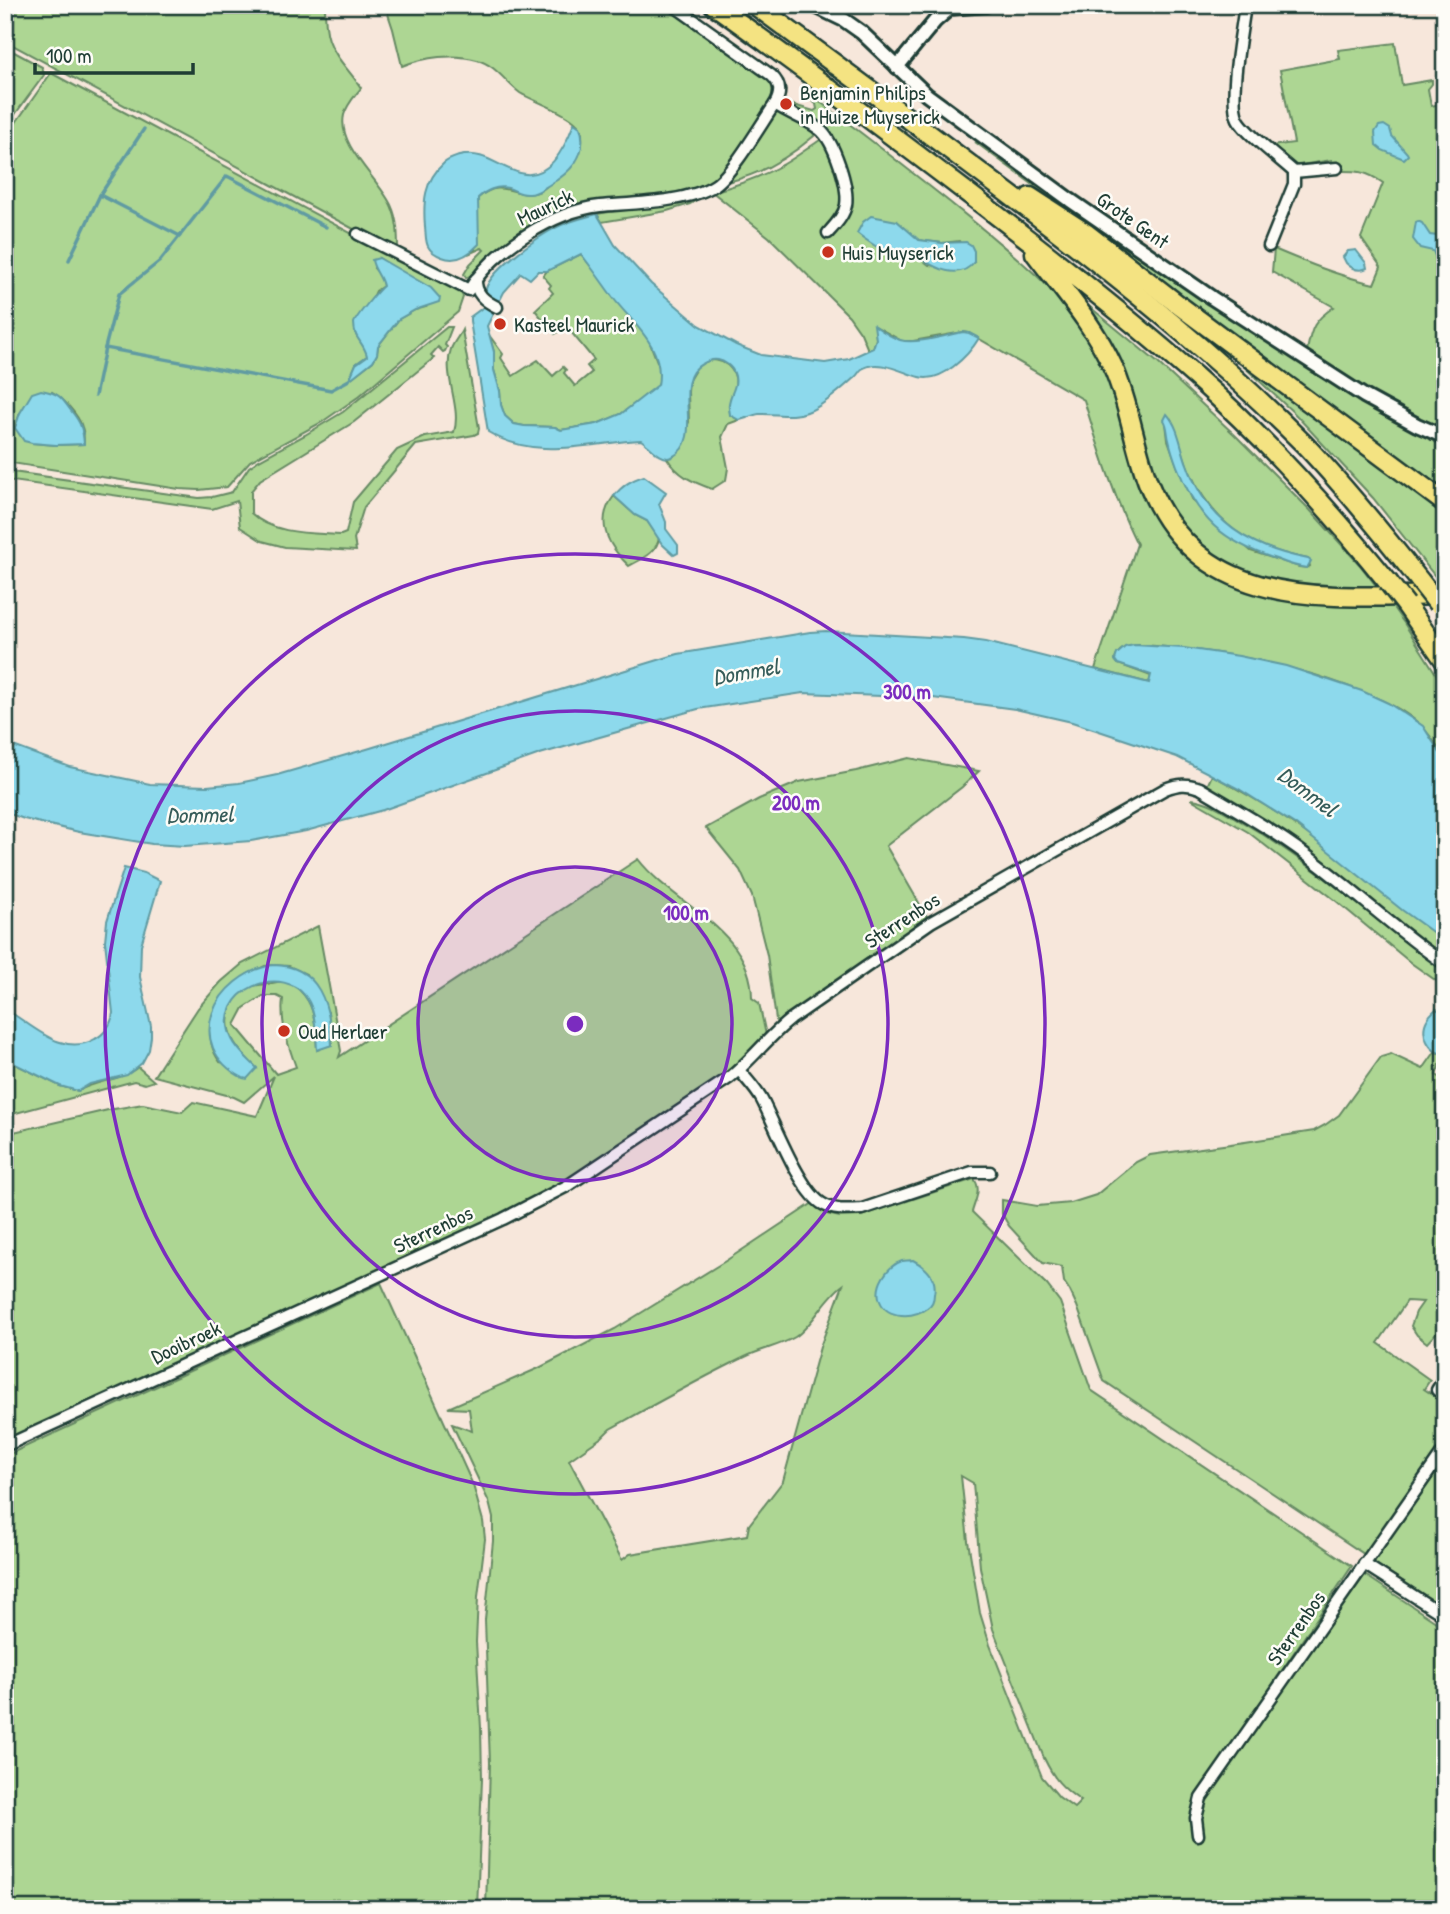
<svg xmlns="http://www.w3.org/2000/svg" width="1450" height="1914" font-family="'Patrick Hand',sans-serif">
	<style>
		.green { fill: #add693; stroke: #668a64; stroke-width: 2; fill-rule: evenodd }
		.water { fill: #8dd9ec; stroke: #619ba2; stroke-width: 2 }
		.lines { fill: none; stroke-linecap: round; stroke-linejoin: round }
		.stream { stroke: #619ba2; stroke-width: 3.5 }
		.street-casing { stroke: #1f3d34; stroke-width: 15 }
		.secondary-casing { stroke: #1f3d34; stroke-width: 18 }
		.highway-casing { stroke: #1f3d34; stroke-width: 23 }
		.street { stroke: #fdfcf7; stroke-width: 10 }
		.secondary { stroke: #fdfcf7; stroke-width: 12 }
		.highway { stroke: #f4e382; stroke-width: 18 }
		.highway-bridge-casing { stroke: #1f3d34; stroke-width: 23; stroke-linecap: butt }
		.highway-bridge { stroke: #f4e382; stroke-width: 18 }
		.ring { fill: none; stroke: #7b2cbf; stroke-width: 3.5 }
		.poi-dot { fill: #c8321e; stroke: #fdfcf7; stroke-width: 2.5 }
		.labels { text-anchor: middle; dominant-baseline: central; stroke-width: 5; stroke-linejoin: round; paint-order: stroke }
		.poi-label { font-size: 21px; fill: #1f3d34; stroke: #fdfcf7; text-anchor: start }
		.street-label { font-size: 21px; fill: #1f3d34; stroke: #fdfcf7 }
		.water-label { font-size: 23px; font-style: italic; fill: #355c59; stroke: #fdfcf7 }
		.centre { fill: #7b2cbf; stroke: #fdfcf7; stroke-width: 3.5 }
		.ring-label { font-size: 21px; text-anchor: middle; font-weight: bold; fill: #7b2cbf; stroke: #fdfcf7; stroke-width: 5; stroke-linejoin: round; paint-order: stroke }
	</style>
	<rect width="100%" height="100%" fill="#f7e7db"/>
	<filter id="ink" filterUnits="userSpaceOnUse"><feTurbulence type="fractalNoise" baseFrequency=".0143" numOctaves="2"/><feDisplacementMap in="SourceGraphic" scale="14" xChannelSelector="R" yChannelSelector="G"/><feConvolveMatrix kernelMatrix="1 2 1 2 8 2 1 2 1" color-interpolation-filters="sRGB"/></filter>
	<g filter="url(#ink)">
		<g class="green">
			<path d="M5,5H325C325,16 325,29 329,40C335,58 351,72 361,88C355,96 347,104 344,115C337,146 379,179 391,205C398,220 398,236 398,253L5,41Z"/>
			<path d="M385,5H665L729,49L768,78L773,86L772,99L770,105L732,161L712,180L700,188L674,195L586,205L493,256L472,275L466,278L464,274L470,264L484,250L482,248L468,254L475,249L478,198C504,175 517,202 540,191C552,185 573,156 582,145C582,140 583,134 581,129C573,114 535,102 520,93C505,82 496,65 477,60C453,53 425,57 402,66L393,29Z"/>
			<path d="M1395,43L1402,85L1432,80V84L1428,89L1431,106L1445,103V433L1367,390L1307,351C1311,328 1314,320 1334,307L1272,272L1274,249C1307,263 1339,276 1374,284L1381,267L1361,238L1383,183C1363,169 1355,171 1332,171V160L1295,166L1271,146L1294,143L1280,70L1340,59L1338,50Z"/>
			<path d="M5,47L42,67L44,75L5,128Z"/>
			<path d="M51,73L461,292L463,297L458,312L358,397L322,422L250,461L227,487L199,490L179,489L5,462V138ZM379,258L397,270L426,307L415,310L399,319L378,346L377,354L373,361L350,379L356,364L367,356V351L356,335L376,291L383,286L381,276L374,268ZM52,392C62,397 79,416 82,427C84,432 84,438 84,444L56,445L32,443L15,428L20,413Z"/>
			<path d="M805,91C855,127 904,166 952,204C977,224 1001,244 1025,265C1038,277 1052,289 1063,303C1091,338 1112,382 1123,426C1129,448 1132,471 1141,492C1185,593 1290,612 1389,602L1404,623L1445,688V761C1435,742 1426,727 1408,715C1384,698 1343,684 1315,675C1263,659 1209,650 1156,646C1146,646 1133,643 1124,648C1119,651 1116,654 1115,660L1118,664L1151,676L1149,683L1095,669L1137,544C1114,498 1099,449 1084,400L969,333L963,332L913,341H902L875,326L876,339L873,348L868,350L861,333L849,316L769,237L711,191L690,204L667,211L602,222L597,214C658,203 730,195 784,164C796,157 808,148 820,140L835,146L788,110L790,104L814,111L817,109L816,104L803,94ZM897,221L918,240L942,243L959,241L974,262L965,269L929,265L915,254L896,257L875,244Z"/>
			<path d="M777,111L813,129L814,136C788,158 760,175 727,182L772,112Z"/>
			<path d="M975,142L1000,157L1176,280L1359,401L1445,447V490L1325,405L1173,288Z"/>
			<path d="M581,254L648,338L661,372L659,385L621,414L597,424L561,430L555,427L524,426L514,424L505,416L501,405L500,391L494,370V352L489,335L503,354L501,358L513,376L538,360L553,376L563,367L566,370L564,373L575,386L592,372L587,366L594,360L567,327L555,334L535,310L553,293L549,288L551,285L543,276L547,271Z"/>
			<path d="M1073,293L1158,363L1235,435L1310,510L1360,565L1377,587L1329,589L1255,580L1195,543L1164,504ZM1171,419C1179,435 1182,453 1189,470C1213,525 1250,548 1308,559L1310,566L1307,568L1299,567L1251,551L1193,501L1178,468L1168,440L1166,423Z"/>
			<path d="M447,327H452L445,345L447,347L445,351L443,352L438,347L431,355L434,358L354,422L260,480L251,491V513C273,535 313,533 341,535L346,533L353,502L397,450L425,437L454,432C462,407 442,375 451,349C453,343 459,336 462,330L479,428L478,433L474,435L416,445L364,507L354,539L356,551L285,547L262,541L240,527L237,501L212,509L5,480V471L199,498L212,497L232,492L249,467L259,460L305,435L343,412Z"/>
			<path d="M1210,335L1445,510V585H1442L1373,498L1295,414Z"/>
			<path d="M710,360C728,360 740,373 734,391C732,397 730,396 730,402C729,407 730,411 730,415L739,420L728,424L722,437L728,468L726,480L712,489C693,482 678,476 667,458L674,456L689,422L688,392L689,380L698,365Z"/>
			<path d="M614,496L635,515L647,521L659,538C657,553 641,559 629,566C608,546 594,522 614,496Z"/>
			<path d="M909,758L979,771L962,787L886,846L929,920L777,1027L767,955L752,896L740,870L706,828L759,799L799,782L856,771Z"/>
			<path d="M1212,775C1240,790 1268,806 1295,825C1347,861 1394,904 1445,941V959L1366,900L1292,840L1262,818L1207,786Z"/>
			<path d="M1191,799C1211,801 1227,813 1244,823C1316,865 1377,922 1445,970V987L1411,963L1335,900L1248,832Z"/>
			<path d="M638,859C674,906 752,929 752,998L759,1003L766,1035L725,1075L547,1195L5,1441V1134L108,1110L143,1104L182,1112L193,1102L257,1116L274,1076L244,1102L234,1097L154,1076L198,1008L221,982L242,964L318,926L341,1051L339,1057ZM273,965L289,966L306,974L328,1012L332,1044L317,1050C316,1034 316,1015 308,1001C304,994 296,985 288,982C282,980 273,983 266,984C261,985 255,985 250,987C231,996 223,1019 232,1038C237,1050 248,1059 256,1068L220,1062C211,1050 210,1039 210,1025L246,975L265,966ZM263,996H277L283,999C280,1022 288,1045 296,1067L276,1074L235,1025L244,1008Z"/>
			<path d="M1435,1052L1444,1054L1436,1075L1445,1080V1328L1438,1331L1427,1343L1417,1335L1411,1326L1416,1312L1423,1302L1407,1301L1378,1343L1430,1380L1424,1389L1445,1403V1443L1367,1556L1104,1381L1077,1306L1070,1291L1064,1282L1062,1267L1043,1263L1009,1226L1002,1214V1200L1037,1206L1071,1203L1096,1195L1136,1162L1150,1155L1245,1142L1314,1131L1325,1125L1339,1115L1381,1057L1391,1054L1423,1069Z"/>
			<path d="M5,1059L60,1086L78,1091C97,1080 121,1081 138,1067L154,1081L145,1084L134,1081L5,1116Z"/>
			<path d="M974,1179C982,1189 975,1201 972,1212L1047,1285L1060,1302L1091,1390L1352,1566L1195,1800L1192,1813L1195,1841L1204,1837C1200,1824 1200,1815 1205,1802L1365,1575L1445,1628V1909H486L490,1763L485,1620L493,1541V1518L489,1502L452,1424L472,1431L469,1409L448,1408L539,1368L615,1329L727,1260L813,1203L827,1214L840,1217L861,1216ZM843,1285L820,1347L783,1481L749,1525L747,1535L630,1554L622,1560L569,1460L602,1437L610,1429C655,1404 699,1379 745,1357C761,1349 780,1346 795,1337C812,1326 825,1298 843,1285ZM961,1476L973,1483L980,1567L993,1629L1044,1758C1054,1779 1061,1787 1081,1801L1074,1808L1059,1797L1042,1777L990,1645L980,1613L968,1541Z"/>
			<path d="M381,1283L473,1485L483,1521L485,1539L478,1597L476,1642L481,1728L482,1779L477,1909H5V1456Z"/>
			<path d="M1445,1461V1608L1376,1564L1373,1558Z"/>
		</g>
		<g class="water">
			<path d="M574,123L580,127C589,154 570,173 549,185C542,189 537,194 529,194C520,195 515,190 508,188C497,185 485,191 478,198L479,244C469,255 457,263 442,257C437,255 432,253 429,248C425,243 426,234 425,227C423,202 424,181 444,163C449,159 453,158 459,156C485,150 497,167 520,173C549,181 566,145 574,123Z"/>
			<path d="M1384,125L1390,129L1392,136L1407,153L1408,155L1404,159L1382,150L1376,145L1375,132L1379,126Z"/>
			<path d="M597,214L615,245L651,284L699,325L736,345L761,355L825,363L849,359L873,348L876,339L874,325C882,331 890,337 900,340C915,345 947,335 963,332L969,333L979,338C969,355 941,384 919,377C903,373 879,358 862,369C859,371 858,375 855,377C843,388 822,407 807,412C792,418 775,413 759,414C752,415 746,419 739,420L730,415C730,412 728,406 729,404C730,393 739,385 734,373C732,367 724,361 718,360C712,359 707,361 702,364C669,381 707,439 672,457C661,462 649,445 641,440C589,443 536,461 488,432L470,321V317L485,306L495,310L487,326L494,352V370L500,391L501,405L505,416L514,424L524,426L555,427L561,430L597,424L621,414L658,385C665,347 634,325 614,299C603,284 593,269 581,254L547,271H538L530,279L521,273L504,292L498,304C493,302 488,300 486,294C481,276 540,235 555,228C568,221 583,218 597,214Z"/>
			<path d="M871,216L897,221L919,240L942,243L966,242L971,245L974,251V262C958,283 931,266 915,254C910,255 903,257 897,256C889,256 864,239 857,233L863,222Z"/>
			<path d="M1418,221L1422,223L1430,235L1445,237V269L1438,263L1433,251L1420,248L1413,239L1416,222Z"/>
			<path d="M1356,250L1366,263L1367,268C1359,272 1352,269 1346,263L1343,257L1348,251Z"/>
			<path d="M379,258L431,288L440,298L439,302L415,310L399,319L378,346L377,354L373,361L349,380L356,364L367,356C365,347 360,343 356,335C355,332 354,326 354,323C356,317 378,290 383,286C381,276 374,271 372,260Z"/>
			<path d="M41,390C62,394 61,398 72,412C81,423 83,430 84,444L56,445L32,443L24,441L15,428L20,413L32,393Z"/>
			<path d="M1167,414C1179,427 1181,449 1187,464C1207,522 1250,548 1308,559L1311,561L1307,568C1296,567 1286,563 1276,559C1223,542 1197,519 1177,466C1174,458 1171,449 1169,440C1167,433 1168,426 1164,420Z"/>
			<path d="M644,476L666,492L659,504L666,522V529L678,545V553L674,555L662,544L647,521L635,515L614,496C623,485 631,480 644,476Z"/>
			<path d="M826,631L964,639L986,642L1149,683L1151,675L1118,664L1115,660L1117,654L1125,647L1134,645L1184,648L1239,656L1286,666L1362,691L1388,703L1423,726L1445,761V941L1402,910L1296,825L1239,789L1177,757L1072,722L1015,709L933,698L803,693L698,709L540,754L383,810L306,831L251,841L185,846L152,844L79,832L24,819L5,812V743L70,767L150,784L207,786L239,783L277,775L367,749L678,654L810,632Z"/>
			<path d="M124,868L144,873L160,881L141,945L140,977L151,1026V1037L149,1050L142,1063L127,1075L90,1084L78,1091L60,1086L5,1059V1009C32,1024 62,1058 95,1039C105,1034 112,1023 113,1013L105,941L107,921Z"/>
			<path d="M273,965C320,965 330,1006 332,1045L317,1050C316,1035 316,1016 309,1002C286,958 209,992 232,1039C237,1050 248,1059 257,1068L247,1079L243,1078C180,1045 215,975 273,965Z"/>
			<path d="M1436,1009L1445,1013V1054C1428,1053 1419,1032 1428,1018C1430,1014 1433,1012 1436,1009Z"/>
			<path d="M913,1260C926,1267 938,1277 934,1294C934,1299 932,1305 927,1308C914,1318 887,1319 880,1301C874,1286 887,1266 902,1261C905,1260 909,1261 913,1260Z"/>
		</g>
		<g class="lines">
			<g class="stream">
				<path d="M144,129L100,195L180,236"/>
				<path d="M326,227L227,176L160,261L119,294L105,348L331,390L349,380"/>
				<path d="M69,260L100,195"/>
				<path d="M95,396L105,348"/>
			</g>
			<g class="street-casing">
				<g id="street">
					<path d="M1245,5C1242,29 1228,100 1238,119C1245,133 1281,160 1294,172V184L1269,246"/>
					<path d="M775,104C789,114 805,118 819,129C834,140 849,187 846,205C844,216 835,225 828,233"/>
					<path d="M1294,172L1337,168"/>
					<path d="M358,234L469,290C492,251 554,211 600,206C632,203 687,203 715,185C733,173 761,124 775,104C782,92 780,83 771,75L673,5"/>
					<path d="M476,279C475,294 485,301 497,307"/>
					<path d="M739,1070C747,1080 756,1089 762,1100C775,1125 799,1188 821,1203C833,1211 847,1210 862,1209L972,1172H990"/>
					<path d="M1445,1378L1437,1390L1445,1396"/>
					<path d="M5,1446L503,1219L567,1186L729,1078C751,1061 768,1037 791,1019L931,922L1165,789C1178,784 1187,783 1200,788C1240,812 1282,835 1318,864C1361,897 1400,933 1445,964"/>
					<path d="M1364,1564L1445,1616"/>
					<path d="M1198,1835L1196,1818L1201,1798L1445,1449"/>
				</g>
			</g>
			<g class="secondary-casing">
				<g id="secondary">
					<path d="M813,5L844,20L861,32L927,95L1070,200L1212,298L1364,396L1417,425L1445,437"/>
					<path d="M897,67L935,21L950,8L986,5"/>
				</g>
			</g>
			<g class="highway-casing">
				<g id="highway">
					<path d="M714,5C799,65 882,128 965,191C1044,251 1122,312 1196,377C1266,439 1329,509 1388,582"/>
					<path d="M755,5C850,75 945,145 1039,217C1131,288 1222,361 1304,444C1346,488 1383,534 1420,581"/>
					<path d="M1030,197L1087,234L1180,306L1445,503"/>
					<path d="M1035,253C1063,290 1094,325 1113,367C1130,405 1134,447 1149,485C1201,613 1331,597 1445,595"/>
					<path d="M1406,605L1445,661"/>
				</g>
			</g>
			<use href="#street" class="street"/>
			<use href="#secondary" class="secondary"/>
			<use href="#highway" class="highway"/>
			<g class="highway-bridge-casing">
				<g id="highway-bridge">
					<path d="M1420,581L1438,604"/>
					<path d="M1388,582L1406,605"/>
				</g>
			</g>
			<use href="#highway-bridge" class="highway-bridge"/>
		</g>
	</g>
	<circle cx="575" cy="1024" r="157" fill="#7b2cbf" fill-opacity=".12"/>
	<g class="ring">
		<circle cx="575" cy="1024" r="157"/>
		<circle cx="575" cy="1024" r="313"/>
		<circle cx="575" cy="1024" r="470"/>
	</g>
	<g class="poi-dot">
		<circle cx="786" cy="104" r="7"/>
		<circle cx="828" cy="252" r="7"/>
		<circle cx="500" cy="324" r="7"/>
		<circle cx="284" cy="1031" r="7"/>
	</g>
	<g class="labels">
		<g class="poi-label">
			<text x="800" y="92">Benjamin Philips<tspan x="800" dy="24">in Huize Muyserick</tspan></text>
			<text x="842" y="252">Huis Muyserick</text>
			<text x="514" y="324">Kasteel Maurick</text>
			<text x="298" y="1031">Oud Herlaer</text>
		</g>
		<g class="street-label">
			<text transform="translate(545 207) rotate(-25)">Maurick</text>
			<text transform="translate(1133 220) rotate(35)">Grote Gent</text>
			<text transform="translate(902 920) rotate(-33)">Sterrenbos</text>
			<text transform="translate(433 1229) rotate(-25)">Sterrenbos</text>
			<text transform="translate(186 1342) rotate(-25)">Dooibroek</text>
			<text transform="translate(1296 1628) rotate(-55)">Sterrenbos</text>
		</g>
		<g class="water-label">
			<text transform="translate(746 671) rotate(-10)">Dommel</text>
			<text transform="translate(1308 791) rotate(37)">Dommel</text>
			<text transform="translate(200 814) rotate(-1)">Dommel</text>
		</g>
	</g>
	<circle cx="575" cy="1024" r="10" class="centre"/>
	<g class="ring-label">
		<text x="907" y="699">300 m</text>
		<text x="796" y="810">200 m</text>
		<text x="686" y="920">100 m</text>
	</g>
	<rect width="1450" height="1914" fill="none" stroke="#fdfcf7" stroke-width="28"/>
	<rect x="14" y="14" width="1422" height="1886" fill="none" stroke="#1f3d34" stroke-width="2.5" filter="url(#ink)"/>
	<path d="M35 63v10h158v-10" fill="none" stroke="#1f3d34" stroke-width="3.5"/>
	<text x="46" y="63" font-size="21" fill="#1f3d34" stroke="#fdfcf7" stroke-width="5" paint-order="stroke">100 m</text>
</svg>
